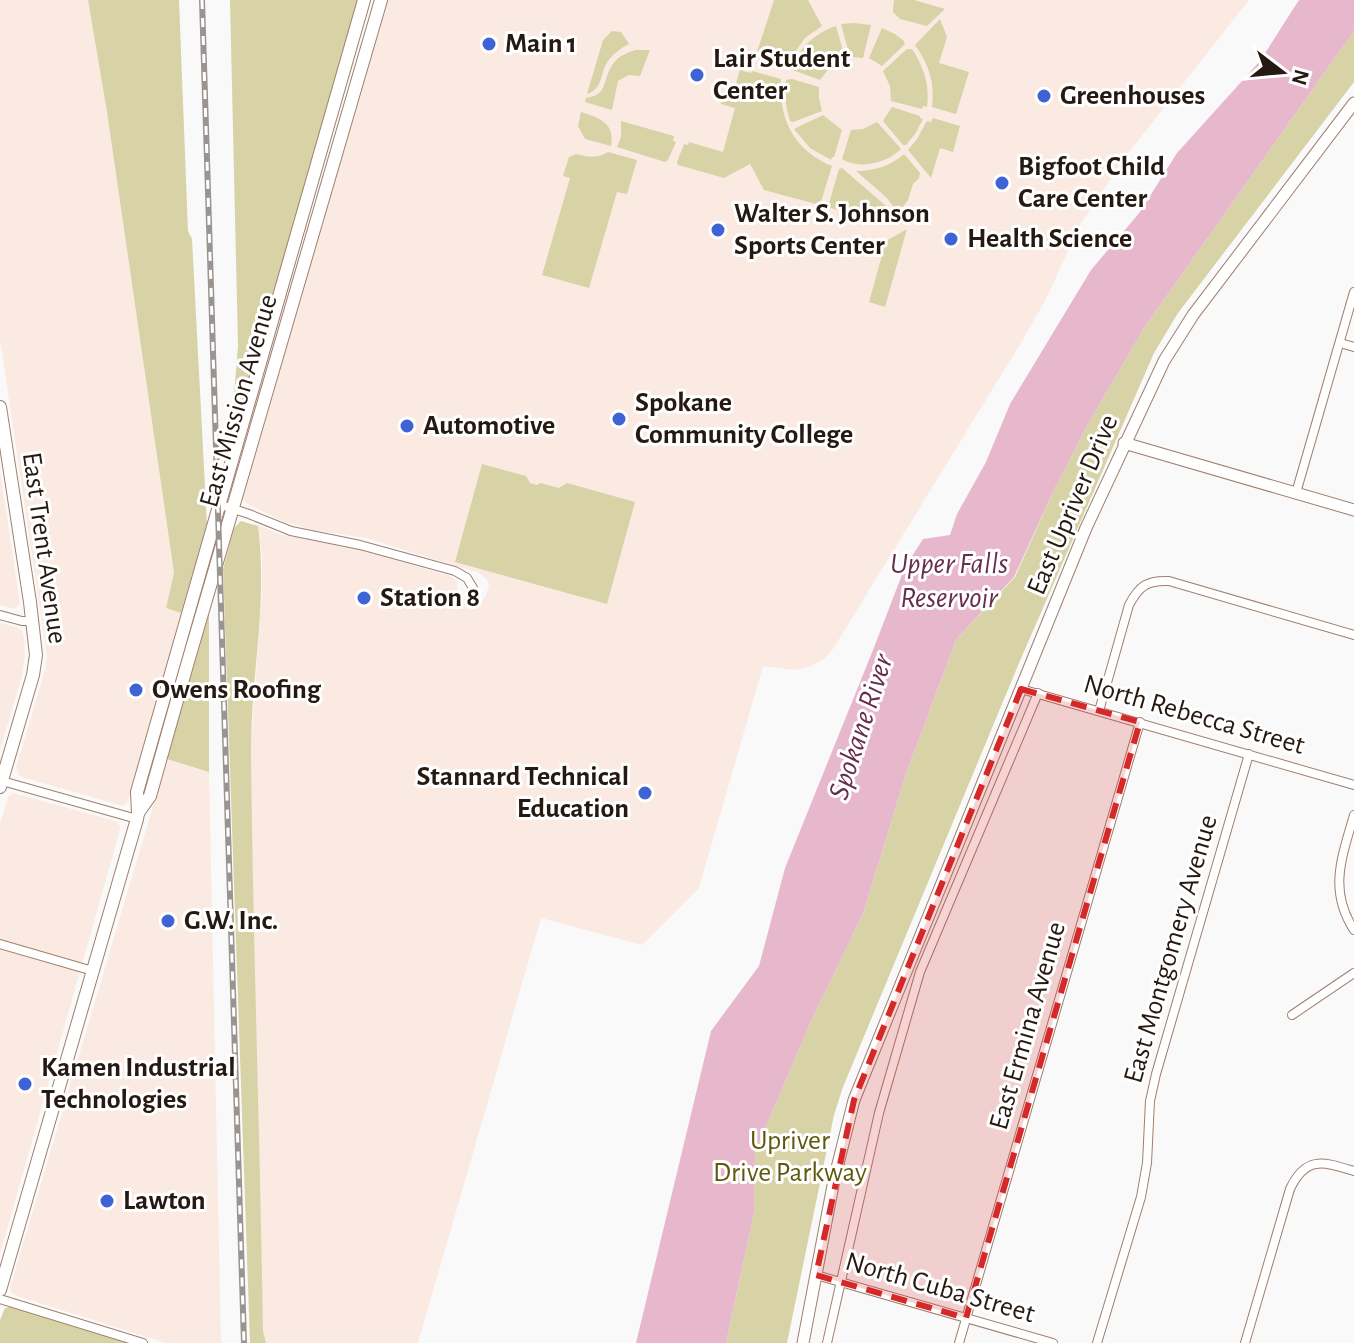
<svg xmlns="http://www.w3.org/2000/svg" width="1354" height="1343" font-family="'Alegreya Sans',sans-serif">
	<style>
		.built { fill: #fbeae1 }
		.green { fill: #d7d3a6 }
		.water { fill: #e7b8cc }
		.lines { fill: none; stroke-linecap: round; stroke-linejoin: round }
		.street-casing { stroke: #9f7f6f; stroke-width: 10 }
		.secondary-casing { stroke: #9f7f6f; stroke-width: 13 }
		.primary-casing { stroke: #9f7f6f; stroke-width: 14 }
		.street { stroke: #fff; stroke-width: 8 }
		.secondary { stroke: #fff; stroke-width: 11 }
		.primary { stroke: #fff; stroke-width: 12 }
		.rail-casing { stroke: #9a9491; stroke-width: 6 }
		.rail { stroke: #fff; stroke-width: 3; stroke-dasharray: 9; stroke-linecap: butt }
		.marked { fill: #d62828; fill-opacity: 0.2; stroke: #d62828; stroke-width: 6; stroke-dasharray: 16 10; stroke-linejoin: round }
		.poi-dot { fill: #3f63d5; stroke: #fff; stroke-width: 3 }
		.labels { text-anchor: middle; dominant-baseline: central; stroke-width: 6; stroke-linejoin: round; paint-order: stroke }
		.poi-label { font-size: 28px; font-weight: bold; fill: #251912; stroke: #fff; text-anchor: start }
		.street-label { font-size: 28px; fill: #251912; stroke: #fff }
		.park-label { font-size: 28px; fill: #5f580d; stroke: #fff }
		.water-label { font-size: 30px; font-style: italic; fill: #672e4a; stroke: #fff }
	</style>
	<rect width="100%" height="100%" fill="#f9f9f9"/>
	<g class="built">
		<path d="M0,0H88L107,112L174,574L166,608L181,613L128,801L123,806L25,778L20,776L16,768L45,670L47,656L0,339Z"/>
		<path d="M386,0H1249L1126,156L1080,225L1046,299L1022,341L833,649L824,659L809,667L794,670L763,666L699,888L642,945L541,918L418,1343H266L263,1332L255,1088L251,745L262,589V556L258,525L279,534L360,550L447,575L452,577L457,582V589L461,598L471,604L484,599L489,587L488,581L480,573L366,538L312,530L282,521L244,502L241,497Z"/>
		<path d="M0,471L20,604L15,609L0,605Z"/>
		<path d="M0,623L16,627L22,631L24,638L25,655L22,676L0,750Z"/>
		<path d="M167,759L209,772L221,1343H166L17,1296L11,1292L10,1288Z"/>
		<path d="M13,793L115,821L120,826V830L0,1254V824L8,797Z"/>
	</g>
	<g class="green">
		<path d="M88,0H179L188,231L192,239L207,525L181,613L166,608L174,573L107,112Z"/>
		<path d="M230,0H358L230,443L238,346Z"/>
		<path d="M774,0H808L822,26L805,38L787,63L782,66L755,58Z"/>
		<path d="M894,0H914L945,9L927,26L900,19L893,12Z"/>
		<path d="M940,19L947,37L939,63L969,72L956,114L932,107C935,83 929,64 915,45Z"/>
		<path d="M854,23L871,25L863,58L850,57L841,24Z"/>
		<path d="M836,26L845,58L834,62L820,80L790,69C800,48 814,33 836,26Z"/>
		<path d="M882,28L895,34L904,41L905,44L882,66L869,58Z"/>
		<path d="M612,31L621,32L629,44C621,48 613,54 608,61C600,73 603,89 587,94L603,40Z"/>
		<path d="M1354,31V82L1178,313L1154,353L1019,663L843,1087L834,1115L787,1343H726L754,1213L755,1152L813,1017L863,914L906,774L956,640L1015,577L1054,490L1087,426L1144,328Z"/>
		<path d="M907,49H912C924,67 930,86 927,107L923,106L922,109L891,101L890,86L883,71Z"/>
		<path d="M635,50H650L640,76L629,75L618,81L612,110L585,102L586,98C609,95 602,79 613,64C618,56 627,53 635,50Z"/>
		<path d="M740,70L751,73L752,71L781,79C778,118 794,151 832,166L820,205L764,190L750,164L724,178L678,165L677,162L684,144L688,145L689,142L723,152L735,108L721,104L723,95L732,97Z"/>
		<path d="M792,79L819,87V98L822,111L793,122L790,121C786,108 784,95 786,80Z"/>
		<path d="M892,107L920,116V118L923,119L915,134L906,145H903L883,121Z"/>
		<path d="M581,112C600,118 615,123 611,146L585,139L578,126Z"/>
		<path d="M823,115L842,130L834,157H832L831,160L810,148L794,129Z"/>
		<path d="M933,118L960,126L953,152L940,148L931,178L908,150L917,139L927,121L931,122Z"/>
		<path d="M621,121L674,136L673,141L676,142L668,160L665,162L617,147L621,137Z"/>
		<path d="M877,122L901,149C887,163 859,170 842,159L851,130L863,129Z"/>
		<path d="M608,152L637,160L627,194L617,192L589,288L542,275L570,178L563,176L569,157L576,154C588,157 596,159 608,152Z"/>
		<path d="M904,154L920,173L919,178L913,184L908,200L898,213L887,198L856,171C875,171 890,166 904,154Z"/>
		<path d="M842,168L886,206L865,218L828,207L839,169Z"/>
		<path d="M907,229L885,307L869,302L886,241Z"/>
		<path d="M482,464L526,476L530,483L537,485L540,483L559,488L567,483L635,502L607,604L455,562Z"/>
		<path d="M241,521L258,526C268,601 251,675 251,750C253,944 260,1138 263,1331L266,1343H250L223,569L234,528Z"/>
		<path d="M209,607V772L167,759Z"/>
		<path d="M9,1307H13L132,1343H0V1320L5,1308Z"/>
	</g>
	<path class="water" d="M1299,0H1354V31L1144,328L1087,426L1054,490L1014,577L956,640L906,774L863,914L813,1017L755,1152L754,1213L726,1343H636L711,1031L759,966L785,868L873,650L905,567L923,539L950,535L957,514L986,462L1010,404L1091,270L1140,212L1177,153L1260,61Z"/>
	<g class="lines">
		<g class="street-casing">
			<g id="street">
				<path d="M1340,343L1354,347"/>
				<path d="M1296,493L1354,292"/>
				<path d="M218,504L249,514L291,531L360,545L455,571L467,578L473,588"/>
				<path d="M0,615L22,621H33"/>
				<path d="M1021,689L1354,785"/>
				<path d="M1099,711L1129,605C1139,586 1147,580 1169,581L1354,635"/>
				<path d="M2,781L137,819"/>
				<path d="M1354,815C1342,857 1328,890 1354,930"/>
				<path d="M0,944L93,971"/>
				<path d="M1292,1015L1354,973"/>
				<path d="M816,1275L1053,1343"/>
				<path d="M0,1299L143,1343"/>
				<path d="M827,1343L879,1113L920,972L1038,693"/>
				<path d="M959,1343L1140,722"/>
				<path d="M1097,1343L1141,1197L1147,1163L1150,1101L1156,1074L1249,754"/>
				<path d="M1245,1343L1290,1189C1306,1155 1324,1162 1354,1171"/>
			</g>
		</g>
		<g class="secondary-casing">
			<g id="secondary">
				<path d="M1124,443L1354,510"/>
				<path d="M803,1343L834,1180L854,1100L1086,528L1164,361L1193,315L1354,103"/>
			</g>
		</g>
		<g class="primary-casing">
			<g id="primary">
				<path d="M0,407L30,602L36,655L33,675L0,787"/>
				<path d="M138,813L150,796L187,665L381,0"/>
				<path d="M0,1290L137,819L138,813L137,792L364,0"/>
			</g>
		</g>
		<use href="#street" class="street"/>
		<use href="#secondary" class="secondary"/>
		<use href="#primary" class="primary"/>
		<g class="rail-casing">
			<path id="rail" d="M202,0L244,1343"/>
		</g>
		<use href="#rail" class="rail"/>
	</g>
	<path class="marked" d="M1021,689L1140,722L966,1318L816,1275L854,1100Z"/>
	<g class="poi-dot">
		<circle cx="489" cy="44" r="8"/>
		<circle cx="697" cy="75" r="8"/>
		<circle cx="1044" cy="96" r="8"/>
		<circle cx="1002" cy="183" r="8"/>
		<circle cx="718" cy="230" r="8"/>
		<circle cx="951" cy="239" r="8"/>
		<circle cx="619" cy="419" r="8"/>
		<circle cx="407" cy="426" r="8"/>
		<circle cx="364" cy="598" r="8"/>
		<circle cx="136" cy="690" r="8"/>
		<circle cx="645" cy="793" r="8"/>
		<circle cx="168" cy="921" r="8"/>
		<circle cx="25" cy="1084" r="8"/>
		<circle cx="107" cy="1201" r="8"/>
	</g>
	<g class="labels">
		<g class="poi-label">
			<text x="505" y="44">Main 1</text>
			<text x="713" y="59">Lair Student<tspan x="713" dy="32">Center</tspan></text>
			<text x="1060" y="96">Greenhouses</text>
			<text x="1018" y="167">Bigfoot Child<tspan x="1018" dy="32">Care Center</tspan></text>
			<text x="734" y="214">Walter S. Johnson<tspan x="734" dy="32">Sports Center</tspan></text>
			<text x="967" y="239">Health Science</text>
			<text x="635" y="403">Spokane<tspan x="635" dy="32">Community College</tspan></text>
			<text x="423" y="426">Automotive</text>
			<text x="380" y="598">Station 8</text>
			<text x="152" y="690">Owens Roofing</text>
			<text x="629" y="777" text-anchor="end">Stannard Technical<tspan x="629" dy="32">Education</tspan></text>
			<text x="184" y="921">G.W. Inc.</text>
			<text x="41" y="1068">Kamen Industrial<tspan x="41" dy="32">Technologies</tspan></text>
			<text x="123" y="1201">Lawton</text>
		</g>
		<g class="street-label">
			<text transform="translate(239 401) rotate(-74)">East Mission Avenue</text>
			<text transform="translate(1073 505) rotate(-67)">East Upriver Drive</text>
			<text transform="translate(44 548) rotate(82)">East Trent Avenue</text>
			<text transform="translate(1194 715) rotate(16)">North Rebecca Street</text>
			<text transform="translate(1171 949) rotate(-74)">East Montgomery Avenue</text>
			<text transform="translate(1028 1026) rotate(-74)">East Ermina Avenue</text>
			<text transform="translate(940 1288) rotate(16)">North Cuba Street</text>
		</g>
		<g class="park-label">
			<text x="790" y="1141">Upriver<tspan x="790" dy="32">Drive Parkway</tspan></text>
		</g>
		<g class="water-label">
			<text x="949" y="564">Upper Falls<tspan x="949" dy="34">Reservoir</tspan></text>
			<text transform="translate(861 727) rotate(-72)">Spokane River</text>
		</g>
	</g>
	<g transform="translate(1282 72) rotate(106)" stroke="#ffffff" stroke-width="6" paint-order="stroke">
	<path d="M0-6L14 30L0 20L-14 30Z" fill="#251912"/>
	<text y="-12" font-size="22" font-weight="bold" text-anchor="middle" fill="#251912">N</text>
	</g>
</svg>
